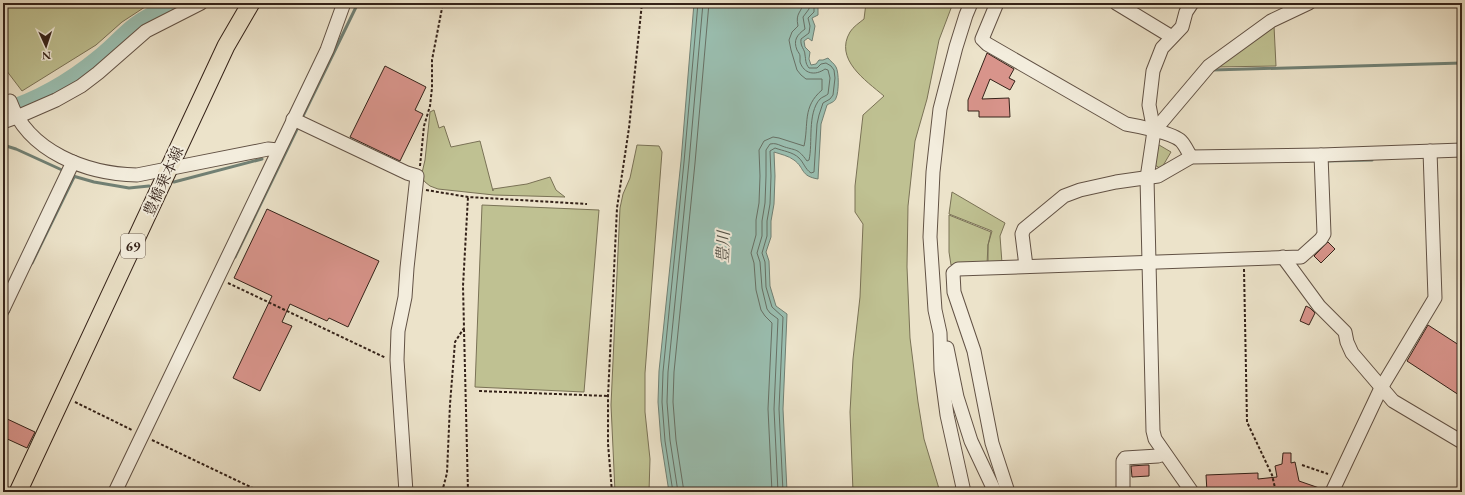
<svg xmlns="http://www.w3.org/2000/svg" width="1465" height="495" font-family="'EB Garamond','Noto Serif JP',serif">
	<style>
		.green { fill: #bfc192; stroke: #7a7256 }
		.water { fill: #9abfb1; stroke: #718074 }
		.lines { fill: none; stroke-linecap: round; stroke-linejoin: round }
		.shore { stroke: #677065; stroke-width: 1 }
		.stream { stroke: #718074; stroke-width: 3 }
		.river { stroke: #9abfb1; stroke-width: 19 }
		.building { fill: #d8948b; stroke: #342219 }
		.minor-casing { stroke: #625245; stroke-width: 15 }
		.major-casing { stroke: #342219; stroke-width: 19 }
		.path { stroke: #342219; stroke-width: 2; stroke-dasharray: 3 2; stroke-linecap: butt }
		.minor { stroke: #f3eddd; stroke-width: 13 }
		.major { stroke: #ece3ca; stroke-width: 17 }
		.labels { text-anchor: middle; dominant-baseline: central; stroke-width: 4; stroke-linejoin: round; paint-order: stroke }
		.shield { fill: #f3eddd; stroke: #6d5f54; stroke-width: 1 }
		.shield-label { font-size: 14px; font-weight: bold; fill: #342219 }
		.street-label { font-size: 15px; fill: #342219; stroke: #f3eddd }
		.water-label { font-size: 16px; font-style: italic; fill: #535147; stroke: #f3eddd }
	</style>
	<rect width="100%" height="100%" fill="#ece3ca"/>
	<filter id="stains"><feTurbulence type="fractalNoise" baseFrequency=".005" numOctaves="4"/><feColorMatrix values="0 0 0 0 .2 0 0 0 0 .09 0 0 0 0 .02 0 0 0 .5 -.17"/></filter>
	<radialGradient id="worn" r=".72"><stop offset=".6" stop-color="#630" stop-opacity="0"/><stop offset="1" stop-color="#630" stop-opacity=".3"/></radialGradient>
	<g class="green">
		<path d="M3,3H151L122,22L96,45L22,91L3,66Z"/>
		<path d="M866,3H953L939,40L927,99L915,141L908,206L907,267L910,338L918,402L924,439L940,492H853L850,412L853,359L860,297L863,224L855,212V186L863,115L884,96C865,80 834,59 850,32C853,27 859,23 864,19Z"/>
		<path d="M1274,26L1276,66L1215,67Z"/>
		<path d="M434,110L439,128L444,126L451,147L480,141L493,191V189L527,184L550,177L556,190L565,197L494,195L438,189L430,186L425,182L422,178V173L425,160L430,112Z"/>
		<path d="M1154,142L1171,152L1161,169L1152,163Z"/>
		<path d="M637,145L659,146L662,152L645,373V412L650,459L649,492H615L611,405L620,208L623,194L630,178Z"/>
		<path d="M952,192L1005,223L1000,236L1002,263H988V245L987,264L951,265L949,252V215L991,232L988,245L992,231L949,214Z"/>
		<path d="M482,205L599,210L584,392L475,387Z"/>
	</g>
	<path class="water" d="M694,3H818V15L812,18L815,26L812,41L808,38L804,41L805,47L810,52L809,59L811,65L816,64L819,60H823L828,58C830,61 834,63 836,67C839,72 839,92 836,98C835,102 830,103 827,105L821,124L818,179C800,176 805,168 794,160C789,156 780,154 774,152L775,176L774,204L771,221V237L766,252L769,261L770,286L776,306L787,314L783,409L787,491L778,492H669L661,441L658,402L659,371L681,161Z"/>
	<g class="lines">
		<g class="shore">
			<path d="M673,492L665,441L662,402L663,372L684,162L698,3"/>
			<path d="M678,492L670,440L667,402L668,372L689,162L703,3"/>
			<path d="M684,492L676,440L673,402L674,372L695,163L709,3"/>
			<path d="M772,492L768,409L772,323L765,316L761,310L756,290L754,263L751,253L756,235V220L759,203L760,176L759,150L764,141L773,137L779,138L804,146C809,124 802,107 822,90V79H806L801,75L797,70L791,50L789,40L792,32L798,26C795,12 802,13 803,3"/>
			<path d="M778,492L774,409L778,319L770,313L767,309L762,288L760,262L757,253L762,236V221L765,203L766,176V150L770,144C775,143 777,144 782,146C795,151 797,147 807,161L809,160C813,144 807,113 820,99C822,97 826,96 828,94L830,78L828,70L825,69C815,76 804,74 800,62C800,60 800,58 800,56C800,54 798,52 797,50C793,40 797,35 805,29L803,17L809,9V3"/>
			<path d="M783,492L779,409L783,317L772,307L766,287L765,262L762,253L767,236V221L770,204L771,176L770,151L775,148C783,151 793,152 799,158C804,163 805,169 811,173L814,172L817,124L819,115L823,103L830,99L833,95L835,78L834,70L831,66L826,63L821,64L817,68H809C805,63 806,60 805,55C805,49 800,47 801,39L809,33L810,26L808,18L814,12V3"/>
		</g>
		<g class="stream">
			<path d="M1212,70L1462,63"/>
			<path d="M301,120L358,3"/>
			<path d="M3,145L16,149L62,170"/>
			<path d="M1326,161L1372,160"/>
			<path d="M73,176L94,182L129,188L149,186"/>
			<path d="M174,182L262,159"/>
			<path d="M235,257L299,125"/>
			<path d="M32,263L74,177"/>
			<path d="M3,323L9,310"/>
		</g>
		<path class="river" d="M3,112C38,101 71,82 99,59C112,49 123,36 136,26C149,16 165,10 179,3"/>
	</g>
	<g class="building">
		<path d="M987,53L1014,69L1009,78L1015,81L1010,90L990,79L982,99L1009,98L1010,117H979V111H968V100Z"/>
		<path d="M385,66L426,87L415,110L423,114L400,161L350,137Z"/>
		<path d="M267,209L379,261L348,327L329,318L327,321L290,304L282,322L292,326L260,391L233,378L272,296L234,278Z"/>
		<path d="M1328,242L1335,249L1321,263L1314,256Z"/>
		<path d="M1306,306L1310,308L1315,313L1309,325L1300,321Z"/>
		<path d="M1428,325L1462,347V397L1407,361Z"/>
		<path d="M3,417L35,432L27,448L3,437Z"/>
		<path d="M1283,453H1291V463L1295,462L1299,481L1325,490L1324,492H1207L1206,475L1258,473V479L1277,477L1275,466L1282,464Z"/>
		<path d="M1146,465H1149V476L1132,477L1131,466Z"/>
	</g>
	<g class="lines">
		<g class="minor-casing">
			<g id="minor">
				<path d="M997,3L982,39L987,44L1126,124C1138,126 1173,133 1181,141C1185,145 1188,152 1191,157"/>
				<path d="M1116,3L1172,37"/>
				<path d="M1192,3L1186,12L1182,27L1162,48L1153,71L1149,105L1154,131L1147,178L1153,431L1155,439L1192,492"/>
				<path d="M10,101C28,152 87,174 137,175L268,149L278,150"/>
				<path d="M293,119L407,173L417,176L407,268L405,297L398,331L397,360L406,492"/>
				<path d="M3,122L17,117L56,100L81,86L98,73L146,31L201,3"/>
				<path d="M1154,131L1209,66L1271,21L1309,3"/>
				<path d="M1283,257L1319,306L1345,332L1347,342L1352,353L1393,401L1462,442"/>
				<path d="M1026,266L1022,234L1024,229L1064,196L1080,190L1116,182L1158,176L1191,157L1321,155L1462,150"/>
				<path d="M3,309L73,162"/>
				<path d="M947,348L957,397L971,441L995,492"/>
				<path d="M115,492L327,50L344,3"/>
				<path d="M964,492L947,415L941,370L940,333L935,310L930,237L933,172L940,109L956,47L966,15L971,3"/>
				<path d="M1008,492L992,443L974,351L954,292L953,273L958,269L1301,257L1321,239L1324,234L1321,155"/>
				<path d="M1123,492V461L1125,458L1158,456L1164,454"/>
				<path d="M1332,492L1381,388L1435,298L1430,151"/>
			</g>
		</g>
		<g class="major-casing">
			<path id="major" d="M18,492L226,46L251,3"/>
		</g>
		<g class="path">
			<path d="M420,166L424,126L430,106L432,88V60L443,3"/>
			<path d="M426,190L468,197L587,204"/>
			<path d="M1244,269L1247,422L1272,475L1276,492"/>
			<path d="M228,283L386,358"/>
			<path d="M464,329L468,492"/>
			<path d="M479,391L608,396"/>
			<path d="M75,402L132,430"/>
			<path d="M152,440L261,492"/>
			<path d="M1302,465L1328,474"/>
			<path d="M442,492L447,473L450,404L455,342L464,328L463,286L468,197"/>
			<path d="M612,492L608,444V396L617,208L629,128L642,3"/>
		</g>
		<use href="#minor" class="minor"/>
		<use href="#major" class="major"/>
	</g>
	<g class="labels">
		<rect class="shield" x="121" y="234" width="24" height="24" rx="3"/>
		<g class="shield-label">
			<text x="133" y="246">69</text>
		</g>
		<g class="street-label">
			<text transform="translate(163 181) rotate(-65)">豊橋乗本線</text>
		</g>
		<g class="water-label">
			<text transform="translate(723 247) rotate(-88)">豊川</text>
		</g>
	</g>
	<rect width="1465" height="495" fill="none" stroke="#ece3ca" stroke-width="16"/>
	<rect x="4" y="4" width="1457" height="487" fill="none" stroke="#342219" stroke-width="2"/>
	<rect x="8" y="8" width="1449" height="479" fill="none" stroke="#342219"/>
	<g transform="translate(46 46) rotate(177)" stroke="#f3eddd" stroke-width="3" paint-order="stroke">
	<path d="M0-3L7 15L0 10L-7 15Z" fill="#342219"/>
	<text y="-6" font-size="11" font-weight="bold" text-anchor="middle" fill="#342219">N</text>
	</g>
	<rect width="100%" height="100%" filter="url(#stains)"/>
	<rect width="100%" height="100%" fill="url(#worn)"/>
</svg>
